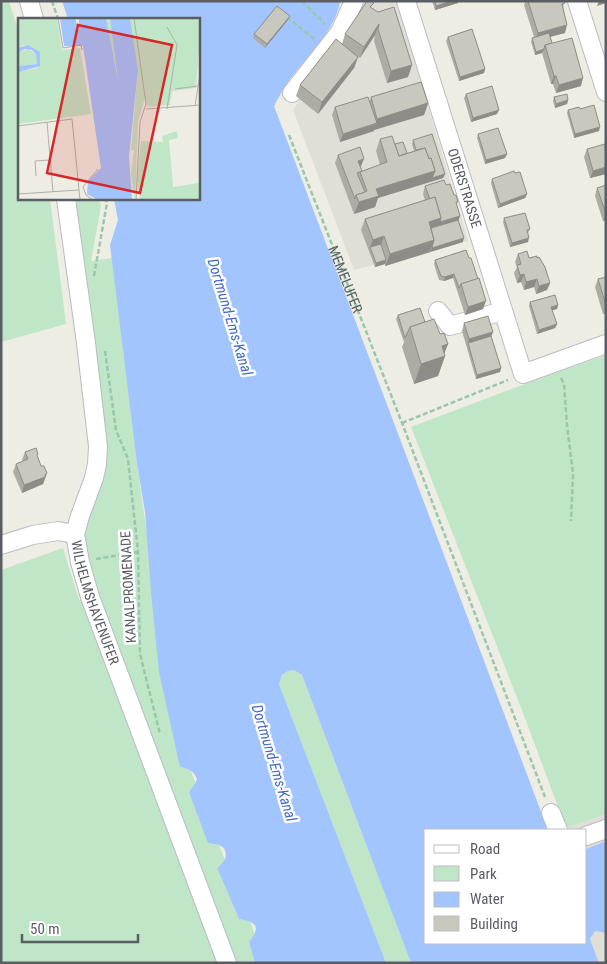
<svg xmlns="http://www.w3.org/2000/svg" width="607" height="964" font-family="'Roboto Condensed',sans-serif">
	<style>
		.industrial { fill: #dfdfd7 }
		.green { fill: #bfe6c6 }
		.water { fill: #a2c5ff }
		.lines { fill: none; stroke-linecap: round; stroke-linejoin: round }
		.minor-casing { stroke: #babbc2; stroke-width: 20 }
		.path { stroke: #98c7ae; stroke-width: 2.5; stroke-dasharray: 5 2.5; stroke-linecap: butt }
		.minor { stroke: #fff; stroke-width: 18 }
		.wall { fill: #adaca4 }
		.shaded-wall { fill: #8d8c86 }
		.building { fill: #c9c8bf; stroke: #8d8c86 }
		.labels { text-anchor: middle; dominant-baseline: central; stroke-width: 5; stroke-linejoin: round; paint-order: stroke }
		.street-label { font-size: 14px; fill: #5b5d64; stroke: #fff }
		.water-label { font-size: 15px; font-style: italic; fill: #436ac4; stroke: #fff }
		.inset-road { fill: none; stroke: #afafac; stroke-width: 1 }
		.view { fill: #d62828; fill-opacity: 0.15; stroke: #d62828; stroke-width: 2.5 }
		.inset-edge { fill: none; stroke: #5b5d64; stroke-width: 2.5 }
	</style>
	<rect width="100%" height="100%" fill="#eeede3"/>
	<g class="industrial">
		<path d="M376,1H397L468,241L354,270L293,110L339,40Z"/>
		<path d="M559,810L566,828L606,814V841L586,849V830H548L542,816Z"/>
		<path d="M595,931L606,933V963H599L590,939Z"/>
	</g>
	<g class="green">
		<path d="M1,1H9L19,33V199H50L66,324L1,342Z"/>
		<path d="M74,199H99L101,206L91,261L112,258L137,464L180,767L190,769L196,784L208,843L219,845L225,860L217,868L239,919L250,921L255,935L249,942L255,963H1V570L63,548L79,600L98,597L88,562L84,535L88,517L94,501Z"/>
		<path d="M606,355V814L566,828L523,713L411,427L514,388Z"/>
		<path d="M294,670L302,675L411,963H386L279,684L282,675L288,671Z"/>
	</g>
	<path class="water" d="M62,1H340C336,30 307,56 290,79C284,87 279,97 274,106L548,830H426V943H586V849L606,841V933L595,931L590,939L599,963H411L302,675L294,670L288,671L282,675L279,684L386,963H255L249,942C261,927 257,922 239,919L217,868C225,860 228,859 224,848L219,845L208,843L189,792L195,784L197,779C193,770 189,769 180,767L159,672L151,592L145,512L137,464L110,245L118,220L114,199H199V19H68Z"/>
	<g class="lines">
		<g class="minor-casing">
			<g id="minor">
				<path d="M29,1L34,19"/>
				<path id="s2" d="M406,1L523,374L606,344"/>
				<path d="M577,1L606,92"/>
				<path d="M292,93L340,32L354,1"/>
				<path id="s3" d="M66,199L86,343L98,446L97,464L94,478L80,516L75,534L80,562L90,597L227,963"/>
				<path d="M438,311L450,326L503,311"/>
				<path d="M1,545L33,535L58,531L75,534"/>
				<path d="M551,813L558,830"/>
				<path d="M586,836L606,829"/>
			</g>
		</g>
		<g class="path">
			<path d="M52,1L58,19"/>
			<path d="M302,1L325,24"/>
			<path d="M287,17L314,39"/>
			<path id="s1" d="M289,135L402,423L545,797"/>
			<path d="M94,276L107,203L106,199"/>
			<path d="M105,351L116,430L128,459L138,552L140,654L160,734"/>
			<path d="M561,378L564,384L567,425L573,474L571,521"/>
			<path d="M402,423L508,380"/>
			<path d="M96,559L138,552"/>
		</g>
		<use href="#minor" class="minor"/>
	</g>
	<g class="wall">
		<path d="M432,1H458V3L435,10Z"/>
		<path d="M526,1H564L563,9L565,33L550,36L552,43L581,86L556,93L553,84H551L542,53L535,55L531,42L532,38L534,37L524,5Z"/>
		<path d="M372,8L412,65L408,77L387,83L374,41L375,35L360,58L358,57L354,68L318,114L296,96L300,85L342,44L345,34Z"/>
		<path d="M288,20L265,48L253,38L254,34Z"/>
		<path d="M448,37L485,69L484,73L459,81L446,41Z"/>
		<path d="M466,94L497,114L471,122L464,98Z"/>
		<path d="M371,97L428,103L424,115L374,130V131L340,142L332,115L335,107L370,101Z"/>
		<path d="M554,97L568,100L567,104L555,108L553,101Z"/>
		<path d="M580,109L599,131L574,138L567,113L568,110Z"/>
		<path d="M478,134L505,158L485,164L477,138Z"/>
		<path d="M380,139L407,153L414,151L412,144L413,140L445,174L443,178L378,198L375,207L354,214L335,163L338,155L361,166L360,167L362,171L380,165L376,151Z"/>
		<path d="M606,146V174L590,178L584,157L587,149Z"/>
		<path d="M515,173L527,194L525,198L498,208L491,183L492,179Z"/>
		<path d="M446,185L457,206L460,216L458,220L463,242L385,266V264L375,267L361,230L365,219L425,200L423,194L425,186Z"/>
		<path d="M606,185V220L603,221L595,196L597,188Z"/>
		<path d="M504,218L530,229L528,233V242L510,247L503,222Z"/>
		<path d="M466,250L483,309L465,315L453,278L444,281L439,280L434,264L435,260Z"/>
		<path d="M518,254L529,258H537L550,283L547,290L536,294L534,287L524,290L521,282L517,283L514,273L517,267L515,262Z"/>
		<path d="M606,277V314H603L595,287L598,279Z"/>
		<path d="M530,302L558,305L557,309L552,310L557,324L555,328L537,334L529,306Z"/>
		<path d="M398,315L425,322L440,334L448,344L444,353L445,356L438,376L414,384L402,347L404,342L396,319Z"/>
		<path d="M464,323L491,336L501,368L500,372L476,379L462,331Z"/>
		<path d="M25,452L37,456L41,466L47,473L43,484L22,493L13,472L16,464L23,461L22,460Z"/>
	</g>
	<g class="shaded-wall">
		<path d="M452,1H458V3L435,10L436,6Z"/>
		<path d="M599,1H606V3L597,6Z"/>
		<path d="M290,16L288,20L265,48L267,44Z"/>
		<path d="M379,24L375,35L360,58L364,47Z"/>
		<path d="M567,25L565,33L535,41L538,33Z"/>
		<path d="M544,49L542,53L535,55L536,52Z"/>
		<path d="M358,57L354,68L318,114L322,102Z"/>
		<path d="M412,65L408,77L387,83L391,71Z"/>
		<path d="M485,69L484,73L459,81L460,77Z"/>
		<path d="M554,76H556L553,84H551Z"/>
		<path d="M583,78L581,86L556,93L559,85Z"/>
		<path d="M568,100L567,104L555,108L556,104Z"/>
		<path d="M428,103L424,115L374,130V131L340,142L343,134L376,124L377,119Z"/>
		<path d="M499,110L497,114L471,122L473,118Z"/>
		<path d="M600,127L599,131L574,138L575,134Z"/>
		<path d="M507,154L505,158L485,164L486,160Z"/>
		<path d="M364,159L361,166L355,169L358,161Z"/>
		<path d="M606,167V174L590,178L593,171Z"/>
		<path d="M435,171L445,174L443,178L378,198L375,207L354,214L359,202L376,189Z"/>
		<path d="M527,194L525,198L498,208L500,204Z"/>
		<path d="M606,213V220L603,221Z"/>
		<path d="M460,216L457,224L426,230L429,222L441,218Z"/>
		<path d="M384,236L380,248L370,247L373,240Z"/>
		<path d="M464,238L463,242L430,252L432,248Z"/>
		<path d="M529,238L528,242L510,247L512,243Z"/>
		<path d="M434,240L430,252L385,266L390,254Z"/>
		<path d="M386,260L385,264L375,267L376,263Z"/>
		<path d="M454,274L453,278L444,281L445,277Z"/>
		<path d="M524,274L521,282L517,283L520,275Z"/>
		<path d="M537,279L534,287L524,290L526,282Z"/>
		<path d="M550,283L547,290L536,294L539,286Z"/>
		<path d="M486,301L483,309L465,315L468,307Z"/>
		<path d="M558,305L557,309L550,311L551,307Z"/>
		<path d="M557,324L555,328L537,334L539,330Z"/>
		<path d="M493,332L490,340L468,343L469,339Z"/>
		<path d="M448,344L443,357L445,356L438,376L414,384L421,364L442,346Z"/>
		<path d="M501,368L500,372L476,379L477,375Z"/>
		<path d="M47,473L43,484L22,493L24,485Z"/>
	</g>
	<g class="building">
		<path d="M367,1H370L374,3L370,7L378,12L394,7L412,65L391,71L378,29L379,24L364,47L345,34Z"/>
		<path d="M435,1H452L436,6Z"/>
		<path d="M528,1H564L565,3L562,4L567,25L538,33Z"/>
		<path d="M277,6L290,16L267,44L254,34Z"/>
		<path d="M472,29L485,69L460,77L448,37Z"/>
		<path d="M549,33L552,43L545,45L544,49L536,52L532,38Z"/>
		<path d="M572,38L583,78L559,85L556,76H554L545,45Z"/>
		<path d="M336,39L358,57L322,102L300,85Z"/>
		<path d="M421,82L428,103L377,119L371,97Z"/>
		<path d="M492,86L499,110L473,118L466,94Z"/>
		<path d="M567,94L568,100L556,104L554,97Z"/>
		<path d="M368,97L377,123L343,134L335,107Z"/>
		<path d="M594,105L600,127L575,134L568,110L579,107L580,109Z"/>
		<path d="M498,128L507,154L486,160L478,134Z"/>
		<path d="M432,134L445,174L432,178L435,171L431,158L429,159L425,148L416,150L413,140Z"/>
		<path d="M392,136L399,156L425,148L429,159L431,158L435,171L376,189L379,196L359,202L356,195L367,191L360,172L387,162L380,139Z"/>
		<path d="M403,142L407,153L399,156L395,144Z"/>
		<path d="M605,144L606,167L593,171L587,149Z"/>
		<path d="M360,147L364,159L358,161L362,171L357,173L365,192L356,195L355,199L338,155Z"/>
		<path d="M514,171L515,173L520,172L527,194L500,204L492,179Z"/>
		<path d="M444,180L446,185L450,184L454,195H456L458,202H456L460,216L440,222L441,218L435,197L430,199L425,186Z"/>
		<path d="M606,185V213L597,188Z"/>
		<path d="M435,197L441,218L429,222L434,240L390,254L384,236L373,240L365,219Z"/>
		<path d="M525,213L530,229L527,230L529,238L512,243L504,218Z"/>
		<path d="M458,220L464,238L432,248L434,240L431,228Z"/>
		<path d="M381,244L386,260L376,263L370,247Z"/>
		<path d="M466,250L469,258H471L478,279L461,284L459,288L454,274L445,277L441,276L435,260Z"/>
		<path d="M527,251L529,258L537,256V258L539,257L545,267L550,283L539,286L537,279L526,282L524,274L520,275L517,265L521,264L518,254Z"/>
		<path d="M606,277V305L598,279Z"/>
		<path d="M479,278L486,301L468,307L461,284Z"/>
		<path d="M555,295L558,305L551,307L557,324L539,330L530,302Z"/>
		<path d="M420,308L425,322L410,327L405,338L398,315Z"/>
		<path d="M488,316L493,332L469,339L464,323Z"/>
		<path d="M434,319L440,334L444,333L448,344L442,346L445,356L421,364L410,327Z"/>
		<path d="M491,336L501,368L477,375L468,343Z"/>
		<path d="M36,448L38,454L37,455L41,466H44L47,473L45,475V477L24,485L16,464L28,459L25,452Z"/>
	</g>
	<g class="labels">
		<g class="street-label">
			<text stroke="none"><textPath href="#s2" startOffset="196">ODERSTRASSE</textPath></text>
			<text stroke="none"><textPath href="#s1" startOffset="155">MEMELUFER</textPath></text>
			<text transform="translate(128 587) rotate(-93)">KANALPROMENADE</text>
			<text stroke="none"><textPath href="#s3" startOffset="412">WILHELMSHAVENUFER</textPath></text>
		</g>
		<g class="water-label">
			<text transform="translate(230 317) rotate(73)">Dortmund-Ems-Kanal</text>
			<text transform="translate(274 763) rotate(73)">Dortmund-Ems-Kanal</text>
		</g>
	</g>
	<g transform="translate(18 18)">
		<rect width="182" height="182" fill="#eeede3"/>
		<path d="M0,0H39L44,32L62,30L73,96L0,106V54L19,50L22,34L6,27L0,30ZM88,0H92L100,63L98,62ZM110,0H183L178,70L154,73L152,87L130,89L127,80L120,103L117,182L113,156L116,132H113L120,52ZM10,31L18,36L19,46L0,48V35ZM159,113L160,120L151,122L155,169L181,165L182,182H122L119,160L123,123L145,124L144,118Z" fill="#bfe6c6"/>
		<path d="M42,0H57L61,13V0H88L100,63L92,0L112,1L120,52L111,138L114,182H80L69,176L70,163L83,150L65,28H46ZM10,27L22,34V48L1,54L0,48L19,46L18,36L14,32L7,31L0,35V30Z" fill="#a2c5ff"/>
		<path class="inset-road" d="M40,0L45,30L63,27L64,32M116,0L128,86L122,104L118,182M149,9L159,27L149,91M157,71L180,68M177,88L183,49M128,91L183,87M29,104L35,174M0,108L54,101L62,182M18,158L17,143L32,142M0,176L61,172M75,182L68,177L65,169L80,151"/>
		<path class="view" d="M60,7L154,27L122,175L29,155Z"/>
		<rect width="182" height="182" class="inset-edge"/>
	</g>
	<rect width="607" height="964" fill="none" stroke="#5b5d64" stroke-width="5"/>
	<rect x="424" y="829" width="162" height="115" fill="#ffffff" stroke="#bdbec1"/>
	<rect x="434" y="845" width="25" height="8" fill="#ffffff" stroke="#bdbec1"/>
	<text x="470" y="854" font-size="15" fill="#5b5d64">Road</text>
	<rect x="434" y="866" width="25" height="15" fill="#bfe6c6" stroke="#bdbec1"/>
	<text x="470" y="879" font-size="15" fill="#5b5d64">Park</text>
	<rect x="434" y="892" width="25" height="15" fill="#a2c5ff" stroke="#bdbec1"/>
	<text x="470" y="904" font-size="15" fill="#5b5d64">Water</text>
	<rect x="434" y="916" width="25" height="15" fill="#c9c8bf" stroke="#bdbec1"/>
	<text x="470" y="929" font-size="15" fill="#5b5d64">Building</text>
	<path d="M22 934v8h116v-8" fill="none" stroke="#5b5d64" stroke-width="2.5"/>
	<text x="30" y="934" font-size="15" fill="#5b5d64" stroke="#ffffff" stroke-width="4" paint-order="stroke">50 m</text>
</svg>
